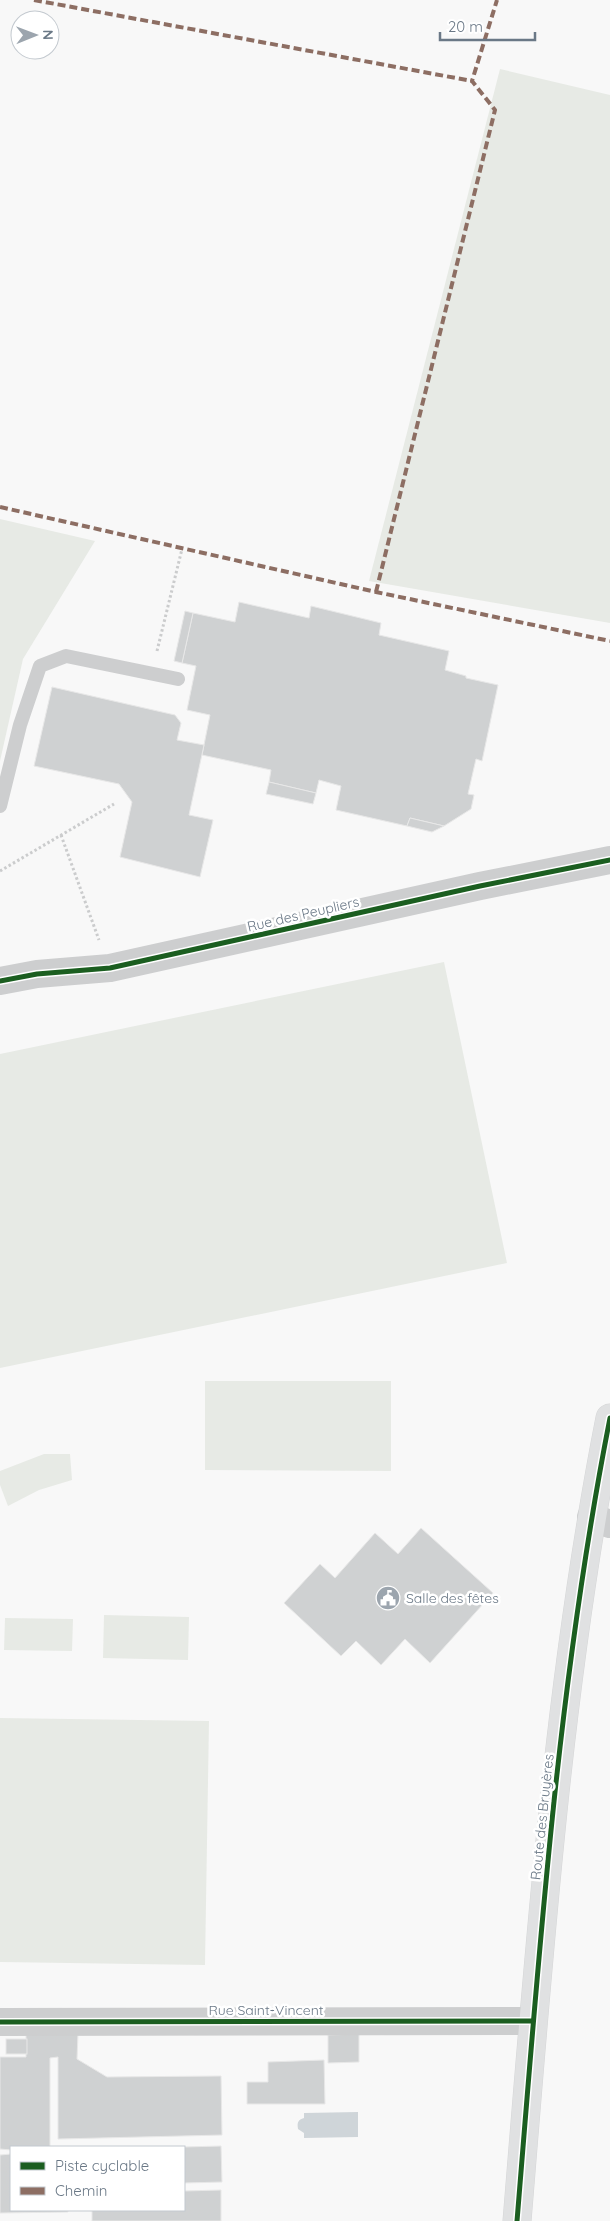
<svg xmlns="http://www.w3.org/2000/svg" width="610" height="2221" font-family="Quicksand,sans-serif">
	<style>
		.green { fill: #e7eae5 }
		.water { fill: #cfd5d9 }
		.building { fill: #cfd1d2; stroke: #e8e8e8 }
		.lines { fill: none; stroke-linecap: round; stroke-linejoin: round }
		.secondary-casing { stroke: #d5d6d7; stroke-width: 29 }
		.path { stroke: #cbcccd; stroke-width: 3; stroke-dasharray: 2.5 2.5; stroke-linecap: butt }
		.service { stroke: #cdcecf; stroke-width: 14 }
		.minor { stroke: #cdcecf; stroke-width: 28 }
		.secondary { stroke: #e0e1e2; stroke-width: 28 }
		.quiet { stroke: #8d6e63; stroke-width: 4; stroke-dasharray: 8 4; stroke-linecap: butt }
		.cycleway-casing { stroke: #fff; stroke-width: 8 }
		.cycleway { stroke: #1b5e20; stroke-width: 5 }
		.labels { text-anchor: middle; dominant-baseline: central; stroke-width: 5; stroke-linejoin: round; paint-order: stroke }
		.street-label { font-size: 14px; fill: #6a7886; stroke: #fff }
		.poi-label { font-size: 14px; fill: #6a7886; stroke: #fff; text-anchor: start }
	</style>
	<rect width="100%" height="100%" fill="#f8f8f8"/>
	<g class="green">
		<path d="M500,69L610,95V623L369,581Z"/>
		<path d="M0,519L95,541L23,659L0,761Z"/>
		<path d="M444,962L507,1263L0,1368V1054Z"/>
		<path d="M205,1381H391V1471L205,1470Z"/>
		<path d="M44,1454H70L72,1480L39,1490L8,1506L0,1485V1471Z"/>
		<path d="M104,1615L189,1617L188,1660L103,1658Z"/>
		<path d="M5,1618L73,1619L72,1651L4,1650Z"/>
		<path d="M0,1718L209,1721L205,1965L0,1962Z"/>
	</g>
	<path class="water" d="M358,2112V2137L304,2138V2133L298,2129C297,2122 298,2120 304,2118V2113Z"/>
	<g class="building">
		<path d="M239,602L309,618L311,606L381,623L379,635L449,651L445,670L466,676V678L498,685L482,761L476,759L468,794L474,795L471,809L444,826L410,818L407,826L336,810L341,786L319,780L316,793L269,782L271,770L202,755L210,715L187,710L196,666L182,663L193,613L235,622Z"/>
		<path d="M185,611L193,613L182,663L174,661Z"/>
		<path d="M52,687L175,715L181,723L177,740L204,745L189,815L213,820L200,877L120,857L132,802L119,784L34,766Z"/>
		<path d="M269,782L316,793L313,804L266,794Z"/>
		<path d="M410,818L444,826L432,832L407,826Z"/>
		<path d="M421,1528L493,1593L430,1663L405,1639L381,1665L356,1641L341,1656L284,1603L320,1564L335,1578L375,1533L398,1554Z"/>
		<path d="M26,2033H78L77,2059L107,2077L221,2076L222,2135L58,2139V2057L50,2058V2147H11V2150L0,2149V2057H26Z"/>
		<path d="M359,2034V2062L328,2063V2035Z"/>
		<rect x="6" y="2039" width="21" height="15"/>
		<path d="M324,2060L325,2104H247V2082H268V2062Z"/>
		<path d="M221,2146L222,2182L184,2183V2147Z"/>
		<path d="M11,2154V2210H68V2212L0,2213V2155Z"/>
		<path d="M221,2190V2221H92V2210H184V2191Z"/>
	</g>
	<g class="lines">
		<g class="secondary-casing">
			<path id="secondary" d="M517,2221C539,1953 558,1682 610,1418"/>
		</g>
		<g class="path">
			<path d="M157,651L182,549"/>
			<path d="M61,835L99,940"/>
			<path d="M0,871L114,804"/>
		</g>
		<path class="service" d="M0,806L20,725L40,666L66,656L178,679"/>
		<g class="minor">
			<path d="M0,981L37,974L110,968L480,886L610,860"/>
			<path d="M591,1517L610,1524"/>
			<path d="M0,2022L533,2021"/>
		</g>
		<use href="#secondary" class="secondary"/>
		<g class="quiet">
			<path d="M34,0L472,81"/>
			<path d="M0,507L376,592L610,641"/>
			<path d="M376,592L495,110L472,81L497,0"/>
		</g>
		<g class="cycleway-casing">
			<g id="cycleway">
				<path d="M0,981L37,974L110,968L480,886L610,860"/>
				<path d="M0,2022L533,2021"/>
				<path d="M517,2221C539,1953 558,1682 610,1418"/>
			</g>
		</g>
		<use href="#cycleway" class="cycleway"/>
	</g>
	<defs>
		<g id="civic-disc" transform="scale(1.25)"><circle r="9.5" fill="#9ca5ae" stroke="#fff"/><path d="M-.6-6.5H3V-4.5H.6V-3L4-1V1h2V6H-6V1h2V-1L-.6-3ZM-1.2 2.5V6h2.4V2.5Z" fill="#fff"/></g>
	</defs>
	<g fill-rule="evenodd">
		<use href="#civic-disc" x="388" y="1598"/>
	</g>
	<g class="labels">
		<g class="street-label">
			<text transform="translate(303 914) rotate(-13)">Rue des Peupliers</text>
			<text transform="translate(542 1817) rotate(-84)">Route des Bruyères</text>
			<text x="266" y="2010">Rue Saint-Vincent</text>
		</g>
		<g class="poi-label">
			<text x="406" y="1598">Salle des fêtes</text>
		</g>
	</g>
	<rect x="10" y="2146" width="175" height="65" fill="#ffffff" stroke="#c3c9cf"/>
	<rect x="20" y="2162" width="25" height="8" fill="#1b5e20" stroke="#c3c9cf"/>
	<text x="55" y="2171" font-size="15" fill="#6a7886">Piste cyclable</text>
	<rect x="20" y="2187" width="25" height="8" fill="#8d6e63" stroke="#c3c9cf"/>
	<text x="55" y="2196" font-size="15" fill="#6a7886">Chemin</text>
	<g transform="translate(35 35) rotate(89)"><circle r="24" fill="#ffffff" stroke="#c3c9cf"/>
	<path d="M0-4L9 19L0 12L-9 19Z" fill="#9ca5ae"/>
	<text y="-8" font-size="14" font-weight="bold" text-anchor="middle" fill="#6a7886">N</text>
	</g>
	<path d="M440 32v8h95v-8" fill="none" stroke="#6a7886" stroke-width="2.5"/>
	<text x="448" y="32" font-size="15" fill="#6a7886" stroke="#ffffff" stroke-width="4" paint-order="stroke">20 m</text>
</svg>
